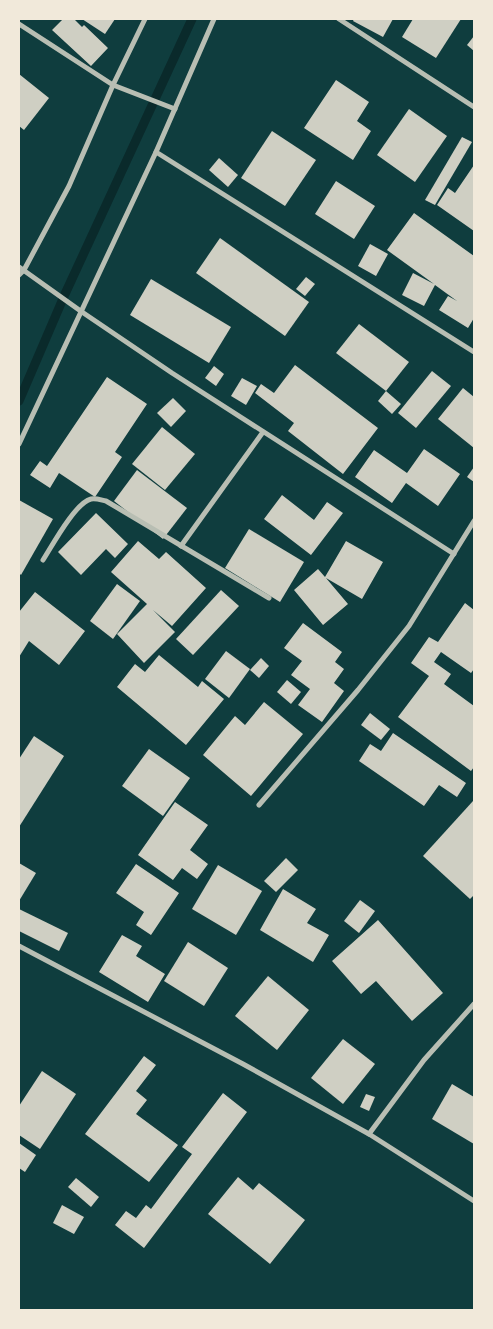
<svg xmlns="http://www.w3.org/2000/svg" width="493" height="1329" font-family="'Fira Sans',sans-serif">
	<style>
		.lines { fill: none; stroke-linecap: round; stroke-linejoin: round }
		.stream { stroke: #0a2a2b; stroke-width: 9 }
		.building { fill: #cfcfc3 }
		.minor { stroke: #b8beb3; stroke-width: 5 }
	</style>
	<rect width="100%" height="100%" fill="#0f3d3e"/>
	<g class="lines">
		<path class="stream" d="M19,401L65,294L192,19"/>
	</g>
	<g class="building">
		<path d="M63,19H74L82,27L84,25L108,48L91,66L52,30Z"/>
		<path d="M82,19H115L105,34Z"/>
		<path d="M354,19H393L383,37L353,21Z"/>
		<path d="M413,19H461L436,58L402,37Z"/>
		<path d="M474,36V51L467,45Z"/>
		<path d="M19,74L49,98L24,130L19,126Z"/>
		<path d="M336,80L369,102L357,121L371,131L353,160L304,128Z"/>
		<path d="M409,109L447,136L415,182L377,155Z"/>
		<path d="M272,131L316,160L285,206L241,178Z"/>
		<path d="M462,137L472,142L435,205L425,200Z"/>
		<path d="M219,158L238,175L228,187L209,170Z"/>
		<path d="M474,165V231L437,205L448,188L455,193Z"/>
		<path d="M336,181L375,206L354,239L315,214Z"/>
		<path d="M414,213L474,256V309L473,311L474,312V318L468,328L439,310L448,296L457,301L435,285L424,306L402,295L413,273L434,284L387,250Z"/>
		<path d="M220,238L309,302L285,336L196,273Z"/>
		<path d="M370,244L388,254L376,276L358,266Z"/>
		<path d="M306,277L315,284L305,296L296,289Z"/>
		<path d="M151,279L231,327L209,363L130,315Z"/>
		<path d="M359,324L409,362L386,391L336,353Z"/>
		<path d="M295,365L378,428L343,474L288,431L294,423L255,393L261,384L274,393Z"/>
		<path d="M214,366L224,374L216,386L205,378Z"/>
		<path d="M432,371L451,386L416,428L398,413Z"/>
		<path d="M107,377L147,404L115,452L122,457L95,497L59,473L50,488L30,475L40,461L47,466Z"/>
		<path d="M242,378L257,386L246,405L231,396Z"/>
		<path d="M463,388L474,397V448L438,419Z"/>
		<path d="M386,391L401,404L392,414L378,401Z"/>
		<path d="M173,398L186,411L171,427L157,413Z"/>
		<path d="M162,427L195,454L165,490L132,464Z"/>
		<path d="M424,449L460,474L438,506L406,483L392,503L355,477L374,450L407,473Z"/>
		<path d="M474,467V482L467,477Z"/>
		<path d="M137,470L187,508L163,539L114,501Z"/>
		<path d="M282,495L314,520L327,502L343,513L311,555L264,519Z"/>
		<path d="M19,500L53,519L21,575L19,573Z"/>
		<path d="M96,513L128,544L115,558L106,549L81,575L58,552Z"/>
		<path d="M249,529L304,562L280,602L225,568Z"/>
		<path d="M138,541L159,559L166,552L206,588L172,626L153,610L175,632L144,663L117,634L147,604L111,572Z"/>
		<path d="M346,541L383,562L362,599L326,578L348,604L323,625L294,590L318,569L325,577Z"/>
		<path d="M117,584L140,601L113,639L90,621Z"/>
		<path d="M221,590L239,606L193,655L176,639Z"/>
		<path d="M35,592L85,631L59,665L29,641L19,657V612Z"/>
		<path d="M465,603L474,610V669L471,673L441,652L434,662L451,674L444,684L474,706V767L471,771L398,717L429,676L411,663L429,637L438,642Z"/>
		<path d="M303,623L342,652L335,662L344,669L334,683L344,691L322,722L298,705L310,689L291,675L302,661L284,648Z"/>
		<path d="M226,651L250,669L229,698L205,679Z"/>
		<path d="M159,655L198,687L202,681L224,699L186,745L117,687L135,664L145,672Z"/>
		<path d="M261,658L269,666L259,678L250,670Z"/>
		<path d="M287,680L301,692L291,704L277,692Z"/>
		<path d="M264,702L303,734L251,796L203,755L235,716L245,725Z"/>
		<path d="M370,713L390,729L381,740L361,725Z"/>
		<path d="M393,733L466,783L457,797L439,785L424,806L359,761L370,744L381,751Z"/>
		<path d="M34,736L64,756L19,827V759Z"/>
		<path d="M149,749L190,778L163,816L122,786Z"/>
		<path d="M473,801L474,803V895L470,899L423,856Z"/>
		<path d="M175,802L208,825L190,850L208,864L197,879L182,868L173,880L138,855Z"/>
		<path d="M286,858L298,870L276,892L264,881Z"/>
		<path d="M19,863L36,873L19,901Z"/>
		<path d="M136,864L179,893L151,935L136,925L144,912L116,893Z"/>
		<path d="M218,865L262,891L236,935L192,909Z"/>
		<path d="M283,889L316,909L307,923L329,935L313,962L260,930Z"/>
		<path d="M360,900L375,911L359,933L344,921Z"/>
		<path d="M19,909L68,933L59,951L19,931Z"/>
		<path d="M378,920L443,993L412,1021L376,981L361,994L332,961Z"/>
		<path d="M122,935L142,946L136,956L165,974L148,1002L99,972Z"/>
		<path d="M188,942L228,968L204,1006L164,981Z"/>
		<path d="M268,976L309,1010L277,1050L235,1016Z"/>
		<path d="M343,1039L375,1064L343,1104L311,1078Z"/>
		<path d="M144,1056L156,1065L136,1091L147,1100L136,1114L178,1145L149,1182L85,1134Z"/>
		<path d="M42,1071L76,1094L40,1149L19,1135V1106Z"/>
		<path d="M452,1084L474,1097V1144L432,1119Z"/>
		<path d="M223,1093L247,1112L144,1248L115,1225L126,1211L136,1218L146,1205L151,1209L192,1154L182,1147Z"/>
		<path d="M366,1094L375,1097L369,1111L360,1107Z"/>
		<path d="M19,1143L36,1155L25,1172L19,1168Z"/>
		<path d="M238,1177L253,1190L259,1183L305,1220L270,1264L208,1214Z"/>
		<path d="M76,1178L99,1197L91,1207L68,1187Z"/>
		<path d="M62,1205L84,1217L74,1234L53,1223Z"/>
	</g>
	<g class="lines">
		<g class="minor">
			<path d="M339,19L474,107"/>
			<path d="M19,24L113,85L175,109"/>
			<path d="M156,152L474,352"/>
			<path d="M19,267L82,312L172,373L454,554"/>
			<path d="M19,275L24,270L69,186L113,85L145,19"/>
			<path d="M19,444L156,152L214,19"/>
			<path d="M181,546L263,432"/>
			<path d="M43,560C52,546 75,503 91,499C96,498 101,500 106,501L269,598"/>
			<path d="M259,805L358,690L409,626L474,521"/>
			<path d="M19,946L243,1064L369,1134L474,1201"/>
			<path d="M369,1134L424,1060L474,1004"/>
		</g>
	</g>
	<rect width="493" height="1329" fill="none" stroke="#f1e9da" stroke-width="40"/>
</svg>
